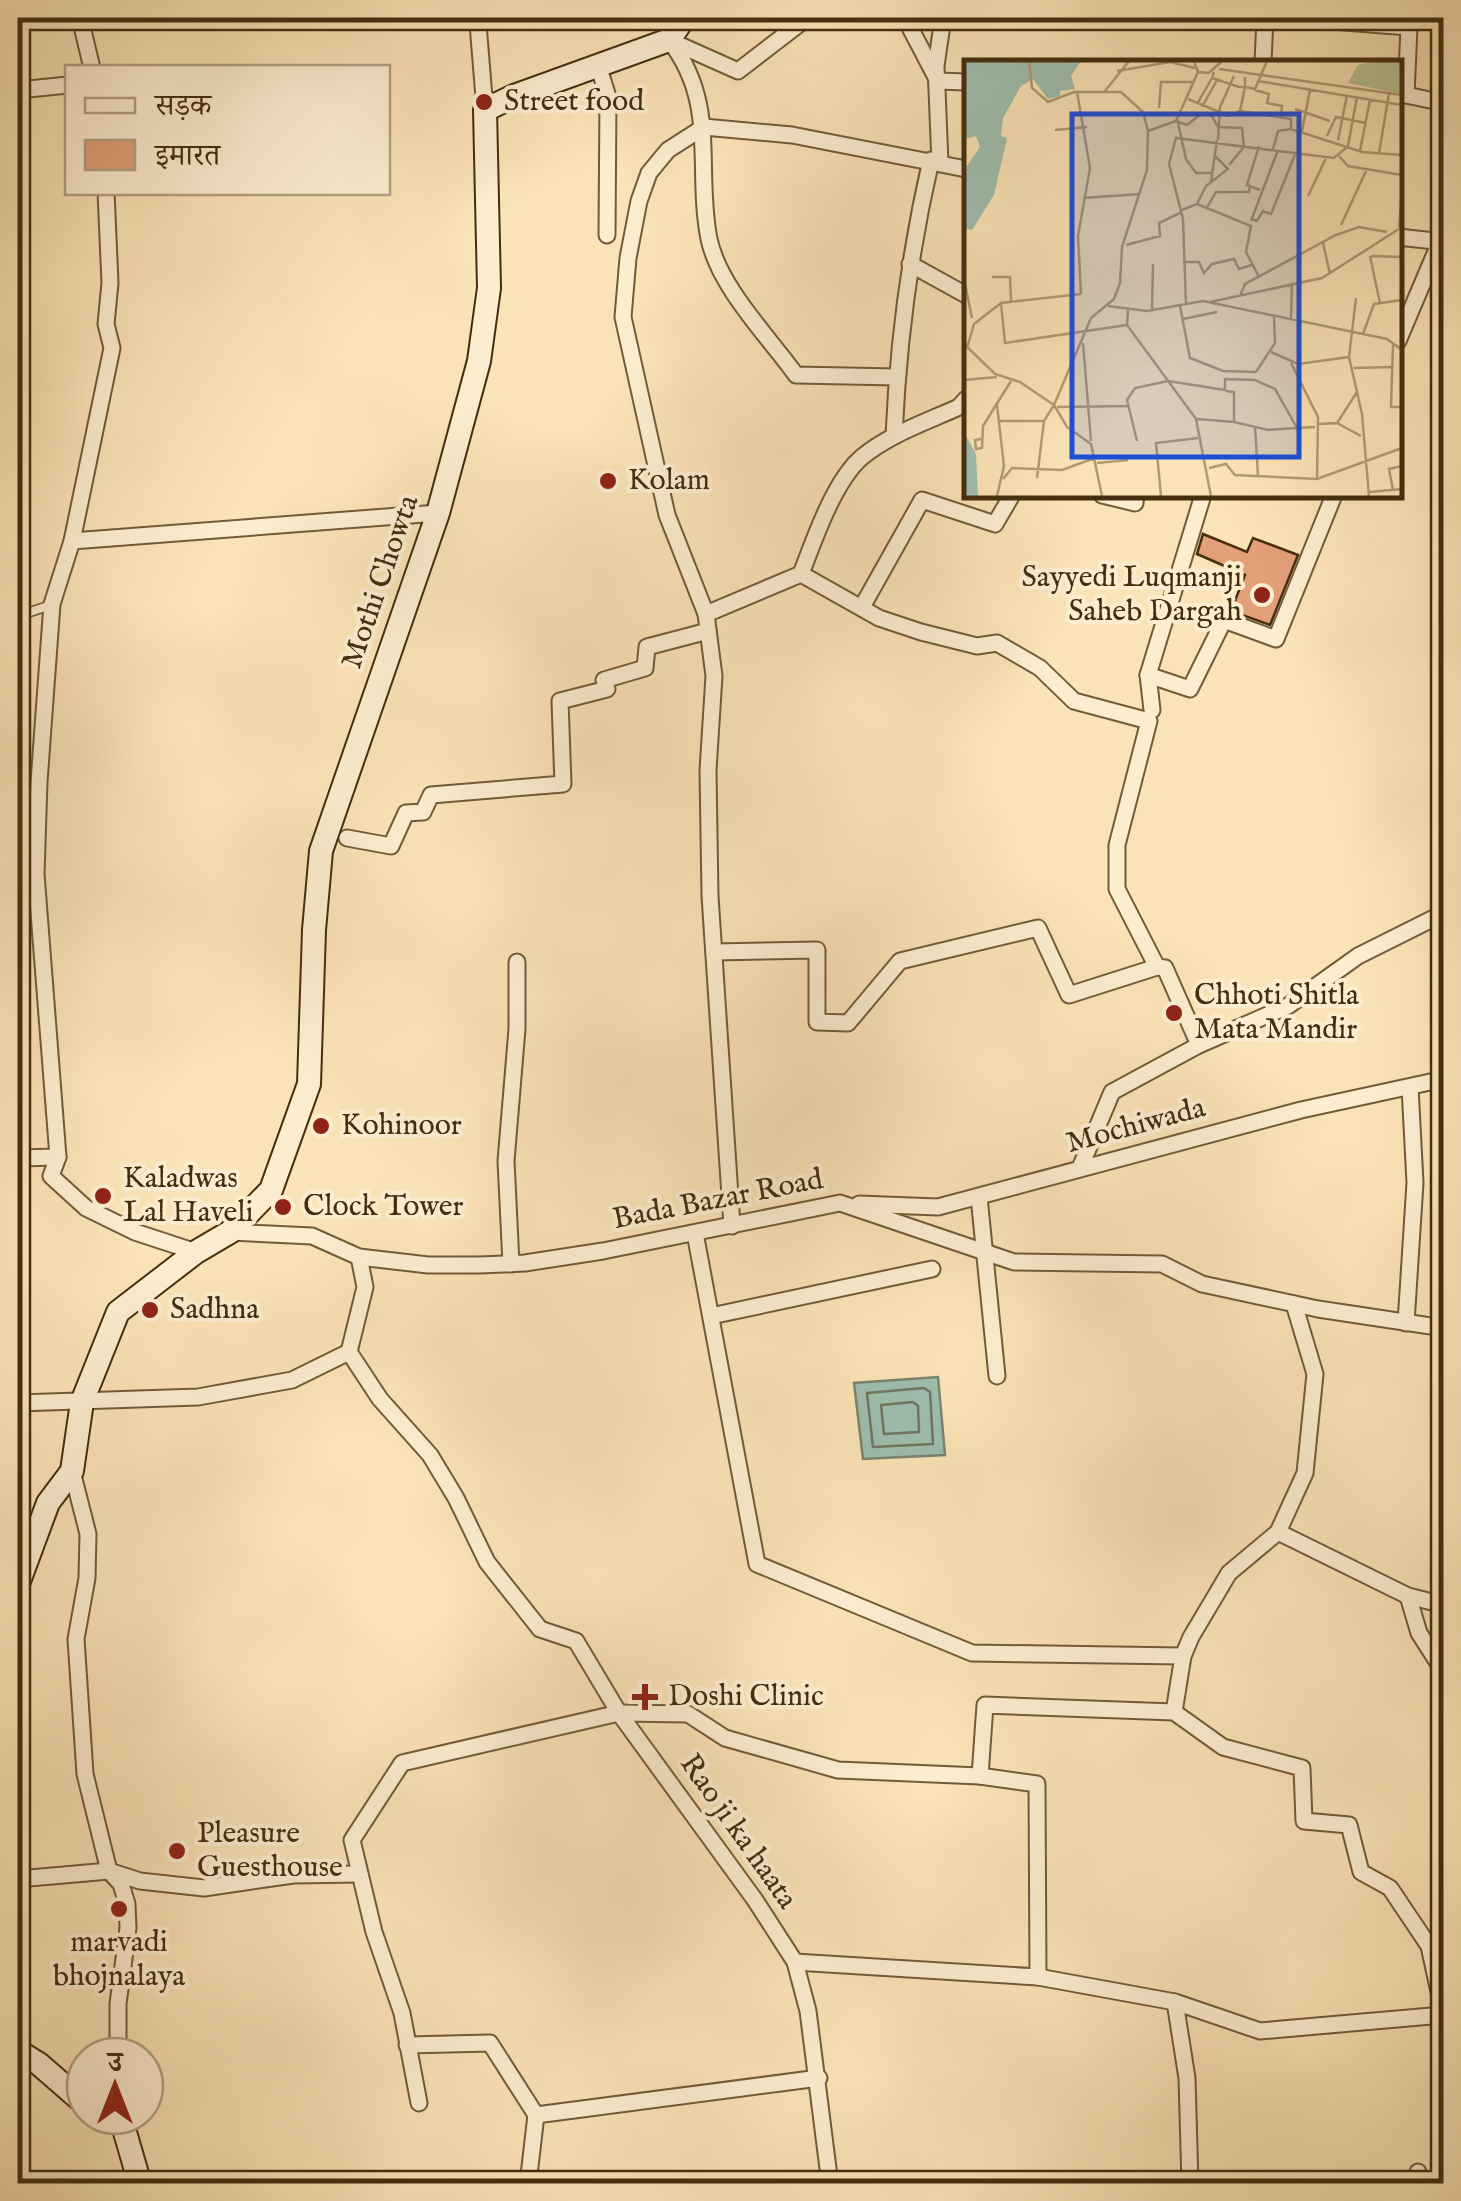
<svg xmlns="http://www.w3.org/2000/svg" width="1461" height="2201" font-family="'IM FELL English','Noto Serif Devanagari',serif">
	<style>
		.water { fill: #9ebeae; stroke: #7a846e; stroke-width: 2.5 }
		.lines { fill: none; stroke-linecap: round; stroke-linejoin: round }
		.shore { stroke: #71765e; stroke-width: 2.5 }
		.building { fill: #e39f78; stroke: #442e0e; stroke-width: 2.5 }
		.lane-casing { stroke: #725b38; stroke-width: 11 }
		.street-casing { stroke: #725b38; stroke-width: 19 }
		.secondary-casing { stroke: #442e0e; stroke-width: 26 }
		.lane { stroke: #fcedd0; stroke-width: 8 }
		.street { stroke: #fcedd0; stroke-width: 15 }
		.secondary { stroke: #fcedd0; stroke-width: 22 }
		.poi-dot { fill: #8f2418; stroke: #fcedd0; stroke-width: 4 }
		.labels { text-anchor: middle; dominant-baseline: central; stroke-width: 8; stroke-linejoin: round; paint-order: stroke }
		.poi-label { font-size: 30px; fill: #442e0e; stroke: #fcedd0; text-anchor: start }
		.street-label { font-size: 30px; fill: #442e0e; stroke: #fcedd0 }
		.inset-road { fill: none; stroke: #b19b73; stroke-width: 2.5 }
		.view { fill: #1d4ed8; fill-opacity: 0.15; stroke: #1d4ed8; stroke-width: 5 }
		.inset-edge { fill: none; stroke: #442e0e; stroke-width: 5 }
	</style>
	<rect width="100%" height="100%" fill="#fae3b6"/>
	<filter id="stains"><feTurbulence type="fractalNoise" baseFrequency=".002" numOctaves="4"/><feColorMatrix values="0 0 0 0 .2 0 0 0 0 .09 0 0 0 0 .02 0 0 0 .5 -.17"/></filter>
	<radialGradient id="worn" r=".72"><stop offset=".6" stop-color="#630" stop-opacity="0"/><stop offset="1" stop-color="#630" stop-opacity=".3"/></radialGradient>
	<path class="water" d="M938,1377L945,1455L863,1459L854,1383Z"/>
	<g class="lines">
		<g class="shore">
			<path d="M924,1388L930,1392L933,1444L873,1447L867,1393Z"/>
			<path d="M913,1402L918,1406L919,1432L884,1434L881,1405Z"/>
		</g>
	</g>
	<path class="building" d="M1203,534L1247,552L1253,538L1298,555L1270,625L1231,611L1245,575L1197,554Z"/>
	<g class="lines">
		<g class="lane-casing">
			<path id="lane" d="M18,616L51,605"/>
		</g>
		<g class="street-casing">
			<g id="street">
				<path d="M80,18L92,68"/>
				<path d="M474,18L478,24L485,110"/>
				<path d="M905,18L938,81L966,82"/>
				<path d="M1292,18L1409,27L1406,95"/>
				<path d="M669,40C719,104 695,167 709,239C719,287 768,336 796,375L897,377"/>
				<path d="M673,42L738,71L807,18"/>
				<path d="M1263,62L1265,18"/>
				<path d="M599,68L608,97L607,235"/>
				<path d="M18,90L68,85"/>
				<path d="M1406,95L1444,103"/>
				<path d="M940,163L936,66L943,18"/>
				<path d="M106,192L110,283L106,324L112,348L72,541L52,604L39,782L36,874L58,1157L51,1176L86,1208L135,1232L196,1252"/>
				<path d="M1398,237L1444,242"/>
				<path d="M910,264L966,295"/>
				<path d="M1398,341L1440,242"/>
				<path d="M894,436C898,342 910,251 931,160"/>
				<path d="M1102,495L1135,503L1136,495"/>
				<path d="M72,541L438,513"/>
				<path d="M801,574L879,618L921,632L977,646L997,643L1040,668L1074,701L1149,721L1117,845V889L1157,967L1165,968L1199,1045"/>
				<path d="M862,607L922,500L995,524L1012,495"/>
				<path d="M706,614L801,574C814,540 834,481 862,457C890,434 926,422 959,407L966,399"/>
				<path d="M1148,675L1190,689L1224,620L1276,639L1334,495"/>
				<path d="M1152,710L1148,675L1203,495"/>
				<path d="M347,838L391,846L406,813L423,812L431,795L563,784L560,701L607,689L604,680L645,668L647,647L708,631"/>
				<path d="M714,952L817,950V1022L848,1023L900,961L1038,928L1069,995L1157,967"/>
				<path d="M18,1158L58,1157"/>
				<path d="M1080,1168L1112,1092L1199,1045L1288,1006L1358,956L1444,913"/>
				<path d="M979,1197L997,1376"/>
				<path d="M859,1204L938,1207L1301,1110L1444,1079"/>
				<path d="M732,1226L710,896L708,770L714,676L706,614L667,515L623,317L628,258L639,201L649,173L668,150L704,127L792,135L966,169"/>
				<path d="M230,1232L312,1236L359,1257L428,1265H479L525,1263L603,1251L840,1203L1014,1262L1162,1264L1202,1284L1318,1309L1444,1328"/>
				<path d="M695,1233L757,1564L972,1653L1183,1656"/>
				<path d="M359,1257L365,1287L349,1352L380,1399L430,1455L456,1498L487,1562L540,1629L576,1641L619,1713L755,1900L795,1962L808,2011L830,2184"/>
				<path d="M511,1264L506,1161L517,1029V962"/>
				<path d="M711,1316L932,1269"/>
				<path d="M1406,1323L1415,1183L1410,1087"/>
				<path d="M18,1403L198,1397L292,1380L349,1352"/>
				<path d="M72,1471L88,1534L87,1578L76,1639L85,1774L109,1871L121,1884L127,1904L128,1928L118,2004V2056"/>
				<path d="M1278,1532L1408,1596L1444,1605"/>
				<path d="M1408,1596L1419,1633L1444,1672"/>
				<path d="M1174,1712L1183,1656L1191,1637L1229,1573L1278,1532L1305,1473L1315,1374L1294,1304"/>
				<path d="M980,1776L1037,1784L1038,1977L1175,2002L1260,2031L1443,2015"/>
				<path d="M18,1879L109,1871L140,1881L204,1888L293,1875L359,1874"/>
				<path d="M795,1962L1038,1977"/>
				<path d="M1175,2002L1187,2078L1190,2184"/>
				<path d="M407,2045L490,2043L536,2115"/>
				<path d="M419,2103L402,2013L374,1932L352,1840L402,1763L619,1713L688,1714L725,1738L838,1770L980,1776L985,1705L1174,1712L1223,1747L1302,1768L1304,1821L1349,1825L1361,1872L1390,1888L1429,1946L1444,2015"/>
				<path d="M1418,2172V2184"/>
				<path d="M528,2184L536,2115L819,2078"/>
			</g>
		</g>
		<g class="secondary-casing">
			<g id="secondary">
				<path d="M18,1584L48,1503L72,1471L82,1402L118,1312L196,1252L230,1232L271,1190L309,1084L314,930L321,851L438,513L479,361L489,288L485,110L514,96L669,40L684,18"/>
				<path d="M18,2051L39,2064L85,2104"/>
				<path d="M108,2116L122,2122L140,2184"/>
			</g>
		</g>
		<use href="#lane" class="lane"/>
		<use href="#street" class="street"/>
		<use href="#secondary" class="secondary"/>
	</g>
	<g class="poi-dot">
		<circle cx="484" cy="102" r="10"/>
		<circle cx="608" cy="481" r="10"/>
		<circle cx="1262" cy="595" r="10"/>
		<circle cx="1174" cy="1013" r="10"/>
		<circle cx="321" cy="1126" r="10"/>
		<circle cx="103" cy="1196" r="10"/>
		<circle cx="283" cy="1207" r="10"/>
		<circle cx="150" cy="1310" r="10"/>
		<path d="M640 1682h10v10h10v10h-10v10h-10v-10h-10v-10h10z"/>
		<circle cx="177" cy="1851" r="10"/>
		<circle cx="119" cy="1909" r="10"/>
	</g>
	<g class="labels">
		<g class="poi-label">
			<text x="504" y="102">Street food</text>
			<text x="628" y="481">Kolam</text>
			<text x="1242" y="578" text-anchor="end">Sayyedi Luqmanji<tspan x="1242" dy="34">Saheb Dargah</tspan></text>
			<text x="1194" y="996">Chhoti Shitla<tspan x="1194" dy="34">Mata Mandir</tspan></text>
			<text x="341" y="1126">Kohinoor</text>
			<text x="123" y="1179">Kaladwas<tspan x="123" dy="34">Lal Haveli</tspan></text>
			<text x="303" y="1207">Clock Tower</text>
			<text x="170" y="1310">Sadhna</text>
			<text x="668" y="1697">Doshi Clinic</text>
			<text x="197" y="1834">Pleasure<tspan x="197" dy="34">Guesthouse</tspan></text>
			<text x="119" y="1943" text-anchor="middle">marvadi<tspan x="119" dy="34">bhojnalaya</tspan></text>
		</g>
		<g class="street-label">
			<text transform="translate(381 582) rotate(-71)">Mothi Chowta</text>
			<text transform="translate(1136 1126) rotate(-15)">Mochiwada</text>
			<text transform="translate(718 1200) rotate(-11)">Bada Bazar Road</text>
			<text transform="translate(738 1832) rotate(55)">Rao ji ka haata</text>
		</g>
	</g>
	<g transform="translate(964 60)">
		<rect width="438" height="438" fill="#fae3b6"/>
		<path d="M411,1H437V34L384,23L394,5Z" fill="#b7c593"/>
		<path d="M0,1H117L107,16L111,29L96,31V36L84,39L69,19L57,26L39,58L37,76L43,78L30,135L8,170L0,168V110L16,87L12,76L0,79ZM0,372L12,394L14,436H0Z" fill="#9ebeae"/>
		<path class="inset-road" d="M65,1L68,28L84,42L110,32H157L179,52L184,71M230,1L234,12L245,13L258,1M255,9L438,35M153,11L206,2L231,8M250,12L248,18L275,27H281V17M294,21L438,45M291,30L305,34L303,43L318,46L317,58M141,31L165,1M113,32L126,108L114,176L117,234M224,39L265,56L276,51L327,59V69M233,44L248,18M238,47L253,20M195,48L197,22H228M331,49L366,61M276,51L281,27L291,29L303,1M212,61L223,65L237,54L248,56L254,67L278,68L280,87L265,105M214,63L222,99L232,113H248M91,70L123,67M338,71L346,30M363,76L372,57L402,63M254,80L256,47L270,16M374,80L383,35M295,86L283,125L296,130M384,86L393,37M309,89L314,71L327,69L398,92L438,95M396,91L406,40M415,93L425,33M375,96L384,106L438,115M247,122L253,80M344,136L363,96M119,138L176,134M233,144L287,166L282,192L295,217M242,149L252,132H285L286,125M218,150L233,144L242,126L264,109L250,95M287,159L293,161L299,151L307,154L332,92M287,161L314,90M377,165L402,111M435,167L438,133M359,183L366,214M162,185L196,176L195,163L218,152M406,196L416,243M407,196L438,197M220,202H235L240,213L248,204L270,199L275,209L288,205M28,217H46L47,241M0,219L8,258M276,236L281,224L372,175L395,167L423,172M392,238L385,297L398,354L405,436M246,242L358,218L438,167M37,243L41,283L163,265M222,245L219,159L205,104L212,78L370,98L384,86M144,246L183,251L239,241L423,279L438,290M216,246L226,298L259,311L292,312M164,250L163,265L232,359L247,436M188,251L189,204M219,259L253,252M327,260L328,223M399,274L410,244L438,240M119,283L127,381M0,284L31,314L56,322L90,345L80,361L73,418M429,285L427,347H436M3,288L10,264L37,243L117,234M307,292L334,304L385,297M327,303L354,357L353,419M390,308L427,307M292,312L311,283L310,257M0,320L33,317M262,331L270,332V362L304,370L333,368M33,345L40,406L33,436M93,347L164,346M233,359L270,362M35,361H80M373,363L393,332M354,364L373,363L397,376M291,366L294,416M17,379L11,380L12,389L18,388L19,366L47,321M173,381L163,340L171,328L204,321L261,330V319L291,320L311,329L333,368L351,367M133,403L164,400M245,408L262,404L271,415L353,419L438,388M39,419L48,408L98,410L131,398M429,430L425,409L438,406M406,432L438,429M138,436L127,384L103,367L90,345L127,258L150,239L156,223L158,187L183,110L184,71L212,61L234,12M197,436L192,383L234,378"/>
		<path class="view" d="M108,54H335V397H108Z"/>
		<rect width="438" height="438" class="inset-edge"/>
	</g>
	<rect width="1461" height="2201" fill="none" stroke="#fae3b6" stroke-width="60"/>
	<rect x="20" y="20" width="1421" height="2161" fill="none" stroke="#442e0e" stroke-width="5"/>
	<rect x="30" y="30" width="1401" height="2141" fill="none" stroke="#442e0e" stroke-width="2.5"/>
	<rect x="65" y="65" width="325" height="130" fill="#fcedd0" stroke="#b2a182" stroke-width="2.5"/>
	<rect x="85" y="98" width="50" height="15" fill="#fcedd0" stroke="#b2a182" stroke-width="2.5"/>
	<text x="155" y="115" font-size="30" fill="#442e0e">सड़क</text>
	<rect x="85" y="140" width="50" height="30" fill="#e39f78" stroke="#b2a182" stroke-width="2.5"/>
	<text x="155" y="165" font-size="30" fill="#442e0e">इमारत</text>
	<g transform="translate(115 2086)"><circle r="48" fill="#fcedd0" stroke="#b2a182" stroke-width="2.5"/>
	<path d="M0-8L18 38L0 25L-18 38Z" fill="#8f2418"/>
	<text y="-15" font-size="28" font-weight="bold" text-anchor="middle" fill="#442e0e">उ</text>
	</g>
	<rect width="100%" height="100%" filter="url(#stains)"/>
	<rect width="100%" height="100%" fill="url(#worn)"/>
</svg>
